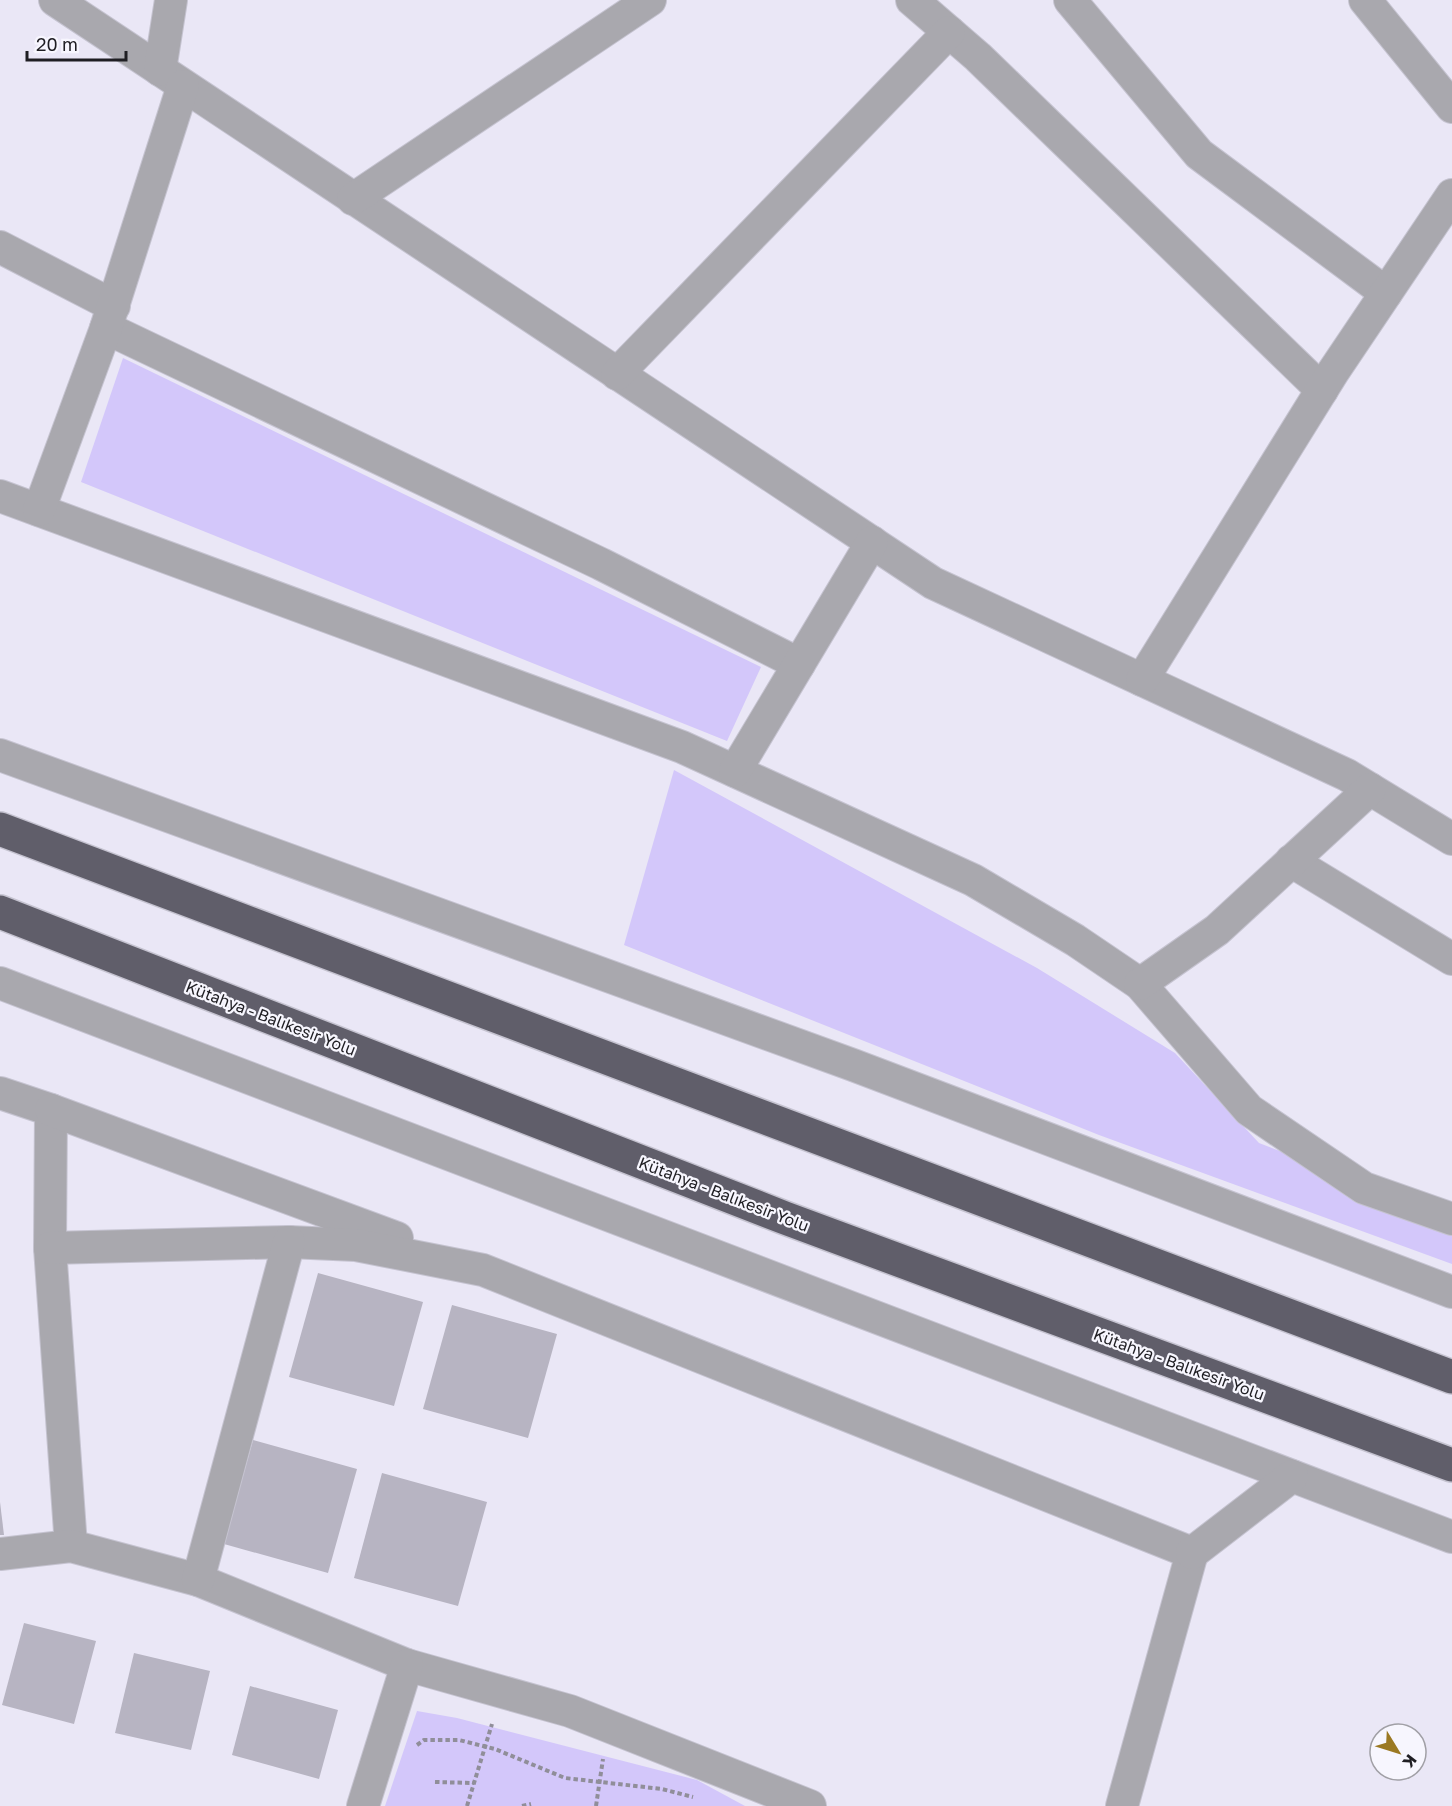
<svg xmlns="http://www.w3.org/2000/svg" width="1452" height="1806" font-family="'Golos Text',sans-serif">
	<style>
		.green { fill: #d3c7fa }
		.building { fill: #b7b4c2 }
		.lines { fill: none; stroke-linecap: round; stroke-linejoin: round }
		.street-casing { stroke: #c5c3d0; stroke-width: 34 }
		.highway-casing { stroke: #c5c3d0; stroke-width: 36 }
		.path { stroke: #908e99; stroke-width: 4; stroke-dasharray: 4.5 3; stroke-linecap: butt }
		.street { stroke: #a9a8ae; stroke-width: 32 }
		.highway { stroke: #605e6a; stroke-width: 33 }
		.labels { text-anchor: middle; dominant-baseline: central; stroke-width: 4.5; stroke-linejoin: round; paint-order: stroke }
		.street-label { font-size: 16px; fill: #1f1e23; stroke: #f7f6fe }
	</style>
	<rect width="100%" height="100%" fill="#eae7f6"/>
	<g class="green">
		<path d="M123,358L761,667L727,741L81,482Z"/>
		<path d="M674,770L1037,968L1175,1053L1259,1143L1452,1218V1264L1099,1135L624,945Z"/>
		<path d="M417,1711L457,1718L697,1780L745,1806H385Z"/>
	</g>
	<g class="building">
		<path d="M318,1273L423,1302L394,1406L289,1377Z"/>
		<path d="M452,1305L557,1334L528,1438L423,1409Z"/>
		<path d="M253,1440L357,1469L328,1573L224,1544Z"/>
		<path d="M382,1473L487,1502L458,1606L354,1578Z"/>
		<path d="M0,1502L4,1535H0Z"/>
		<path d="M24,1623L96,1641L74,1724L2,1705Z"/>
		<path d="M134,1653L210,1671L191,1750L115,1733Z"/>
		<path d="M250,1686L338,1710L319,1779L232,1755Z"/>
	</g>
	<g class="lines">
		<g class="street-casing">
			<g id="street">
				<path d="M55,0L933,583L1347,775L1452,839"/>
				<path d="M912,0L978,57L1322,390"/>
				<path d="M1070,0L1199,154L1386,293"/>
				<path d="M1365,0L1452,107"/>
				<path d="M160,70L171,0"/>
				<path d="M353,199L650,0"/>
				<path d="M0,247L114,306"/>
				<path d="M106,328L601,564L799,664"/>
				<path d="M617,374L949,32"/>
				<path d="M0,496L682,747L973,880L1075,940L1140,984L1249,1110L1364,1188L1452,1219"/>
				<path d="M39,510L106,328L183,86"/>
				<path d="M1142,680L1333,372L1452,195"/>
				<path d="M0,755L853,1065L1452,1292"/>
				<path d="M735,771L872,542"/>
				<path d="M1291,861L1452,959"/>
				<path d="M0,983L1452,1537"/>
				<path d="M1140,984L1217,930L1370,789"/>
				<path d="M0,1093L51,1110L50,1248L71,1546"/>
				<path d="M51,1110L397,1238"/>
				<path d="M50,1248L289,1242L356,1245L483,1270L1192,1553L1122,1806"/>
				<path d="M1192,1553L1292,1476"/>
				<path d="M0,1554L71,1546L198,1580L407,1665L570,1711L810,1806"/>
				<path d="M198,1580L289,1242"/>
				<path d="M363,1806L407,1665"/>
			</g>
		</g>
		<g class="highway-casing">
			<g id="highway">
				<path d="M0,829L1452,1377"/>
				<path d="M0,912L785,1218L1452,1465"/>
			</g>
		</g>
		<g class="path">
			<path d="M417,1745L424,1740H459L495,1749L565,1778L662,1789L693,1797"/>
			<path d="M435,1782L474,1783"/>
			<path d="M467,1806L492,1724"/>
			<path d="M522,1806L531,1804"/>
			<path d="M596,1806L603,1759"/>
		</g>
		<use href="#street" class="street"/>
		<use href="#highway" class="highway"/>
	</g>
	<g class="labels">
		<g class="street-label">
			<text transform="translate(271 1018) rotate(21)">Kütahya - Balıkesir Yolu</text>
			<text transform="translate(724 1194) rotate(21)">Kütahya - Balıkesir Yolu</text>
			<text transform="translate(1179 1364) rotate(20)">Kütahya - Balıkesir Yolu</text>
		</g>
	</g>
	<g transform="translate(1398 1752) rotate(128)"><circle r="28" fill="#f7f6fe" stroke="#a1a0a6" stroke-width="1.5"/>
	<path d="M0-4.5L10 22L0 15L-10 22Z" fill="#9b7923"/>
	<text y="-9" font-size="16" font-weight="bold" text-anchor="middle" fill="#1f1e23">K</text>
	</g>
	<path d="M27 51v9h99v-9" fill="none" stroke="#1f1e23" stroke-width="3"/>
	<text x="36" y="51" font-size="18" fill="#1f1e23" stroke="#f7f6fe" stroke-width="4.5" paint-order="stroke">20 m</text>
</svg>
